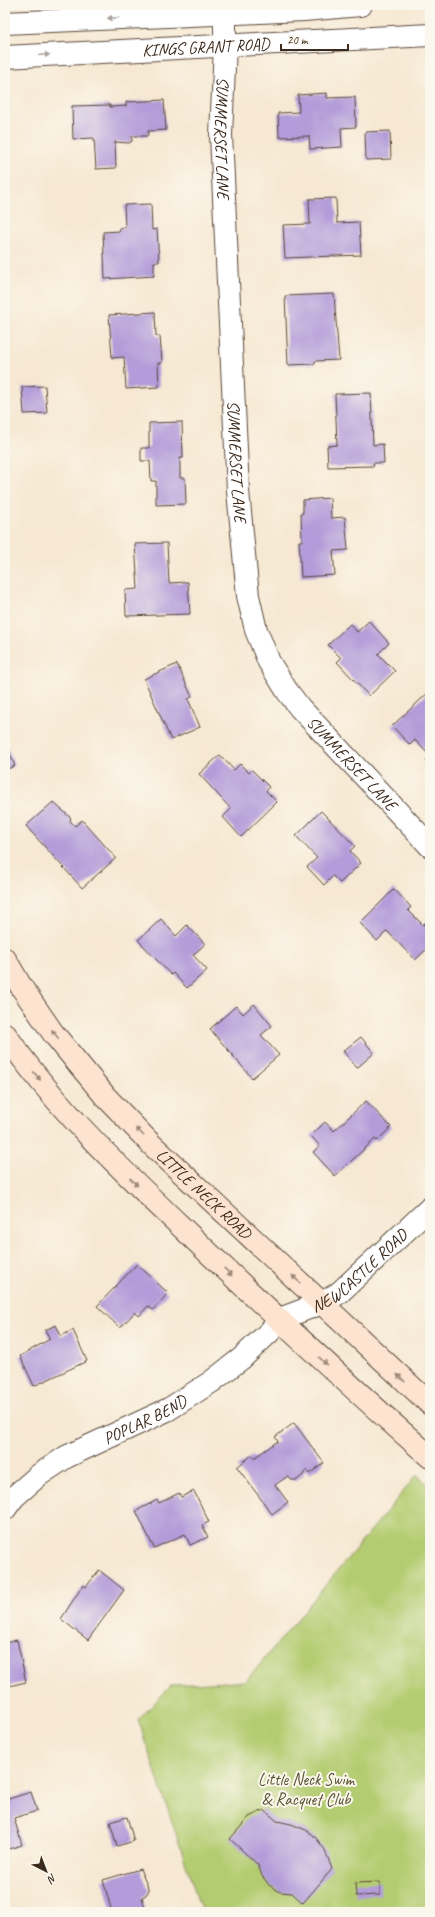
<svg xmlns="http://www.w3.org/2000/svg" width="435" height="1917" font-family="Caveat,sans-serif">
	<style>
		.green { fill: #b4cc71; stroke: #787b48 }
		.building { fill: #b29cd9 }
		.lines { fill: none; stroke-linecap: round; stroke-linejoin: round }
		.street-casing { stroke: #574639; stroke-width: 24 }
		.secondary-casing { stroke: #574639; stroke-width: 24 }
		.street { stroke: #fff; stroke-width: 22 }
		.secondary { stroke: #fde4d1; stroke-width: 22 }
		.oneway { fill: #a79f9a }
		.oneway2 { fill: #9c8778 }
		.labels { text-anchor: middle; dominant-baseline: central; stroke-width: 4; stroke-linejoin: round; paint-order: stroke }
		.street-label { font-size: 17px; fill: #3b2a1e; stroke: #fbf7ec }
		.park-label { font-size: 17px; fill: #595233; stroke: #fbf7ec }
	</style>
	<rect width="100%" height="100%" fill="#fbf7ec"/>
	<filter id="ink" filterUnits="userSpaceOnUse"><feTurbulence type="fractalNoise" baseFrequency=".025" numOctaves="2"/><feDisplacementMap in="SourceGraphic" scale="8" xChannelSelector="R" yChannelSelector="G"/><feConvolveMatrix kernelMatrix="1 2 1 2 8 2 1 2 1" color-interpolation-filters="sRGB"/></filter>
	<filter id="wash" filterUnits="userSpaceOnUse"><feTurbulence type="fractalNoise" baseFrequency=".012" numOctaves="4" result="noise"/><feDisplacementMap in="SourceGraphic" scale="16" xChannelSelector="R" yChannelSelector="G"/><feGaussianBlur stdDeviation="0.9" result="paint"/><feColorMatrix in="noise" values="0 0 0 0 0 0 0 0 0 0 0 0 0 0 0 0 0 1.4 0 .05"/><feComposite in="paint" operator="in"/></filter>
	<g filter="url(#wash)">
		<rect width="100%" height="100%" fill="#f6e8d2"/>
		<path class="green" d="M417,1475L430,1486V1912H202L138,1720L172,1685L246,1681Z"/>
		<g id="blocks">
			<g class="building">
				<path d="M327,93V98L355,97L356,127L341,128L342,147L310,149L309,136L279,137L278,113L299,112L298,95Z"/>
				<path d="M164,100L166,130L148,131V136H132V141L129,143L115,142L116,168L96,169L94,138L73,139L72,106L110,105V107L126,106V102Z"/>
				<path d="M390,131L391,159L366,160L365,132Z"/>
				<path d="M336,198L337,223L359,222L361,255L285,258L283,225L310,224L309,199Z"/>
				<path d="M151,204L152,230L157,229L159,262H154V276L105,279L103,232L120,231L119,228L125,227L124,205Z"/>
				<path d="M334,294L339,360L315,361V364L288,365L285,296Z"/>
				<path d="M155,312L156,336H160L162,363H158L159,387L126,389L124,357L112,358L109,315Z"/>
				<path d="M45,386L47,413L24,414L22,387Z"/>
				<path d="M371,393L373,445L383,444L384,463H373L374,466L328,467L327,446L337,445L335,394Z"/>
				<path d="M182,422L183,458H180V478H185L186,504L156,505V481H151L150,461H141V448H149V423Z"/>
				<path d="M330,498L331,518L345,517L348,550L333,551L335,575L301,577L299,541H302L301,513H303V500Z"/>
				<path d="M167,543L169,583L188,582L190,614L126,616L125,590L138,589L135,544Z"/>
				<path d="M369,621L389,643L378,654L395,671L369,696L337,662L341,658L328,645L350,624L357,632Z"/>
				<path d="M177,664L192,697L188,699L200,727L171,740L144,679Z"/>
				<path d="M430,691V756L415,740L410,745L392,726Z"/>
				<path d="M5,742L15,766L5,770Z"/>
				<path d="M220,755L234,770L240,764L249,773L252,770L269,787L266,791L277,802L241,837L223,817L231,809L199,774Z"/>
				<path d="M430,757V765L426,761Z"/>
				<path d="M53,802L71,818L70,821L75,826L82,820L116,858L82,888L26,826Z"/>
				<path d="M321,811L355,846L350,851L361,863L340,883L333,876L324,885L307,867L317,858L296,836Z"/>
				<path d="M394,889L411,907L408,910L423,925L426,922L430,927V946L415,960L387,931L377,941L360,923Z"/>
				<path d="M161,919L176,936L187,925L205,944L193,955L207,970L187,988L173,973L171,975L138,940Z"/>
				<path d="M254,1004L272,1026L261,1035L279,1055L252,1078L210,1029L236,1006L243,1014Z"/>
				<path d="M361,1037L374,1053L357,1068L343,1051Z"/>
				<path d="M366,1101L391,1127L377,1141L375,1139L335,1176L313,1152L320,1146L311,1136L325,1122L334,1131Z"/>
				<path d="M137,1264L168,1293L153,1310L148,1306L139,1316L135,1312L120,1328L97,1306Z"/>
				<path d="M56,1325L61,1336L73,1330L87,1361L34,1386L20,1356L50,1339L45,1330Z"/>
				<path d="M294,1423L324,1463L309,1474L306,1469L303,1475L297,1480H291L288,1476L275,1485L288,1502L272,1514L237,1467L252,1455L254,1458L278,1441L275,1437Z"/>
				<path d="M194,1491L209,1522L202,1525L208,1537L190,1545L185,1534L154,1548L136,1511L157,1500L159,1503L179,1493L181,1497Z"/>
				<path d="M99,1570L124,1590L88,1640L61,1619L83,1585L86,1587Z"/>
				<path d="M17,1640L26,1682L5,1687V1643Z"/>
				<path d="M31,1792L37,1811L14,1818L22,1845L5,1850V1800Z"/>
				<path d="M264,1810L277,1821L291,1824L306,1830L316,1838L325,1850L332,1869L303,1903L292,1893L280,1892L269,1885L262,1876L258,1865L230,1839L249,1817Z"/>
				<path d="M127,1817L134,1841L117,1846L110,1822Z"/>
				<path d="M140,1869L149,1890L146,1895L142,1897L146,1912H112L103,1880Z"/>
				<path d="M380,1882V1895L356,1896L355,1883Z"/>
			</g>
		</g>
	</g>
	<g filter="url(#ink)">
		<use href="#blocks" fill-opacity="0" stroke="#574639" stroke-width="1"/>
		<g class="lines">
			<g class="street-casing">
				<g id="street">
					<path id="s1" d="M225,13V45L221,135L238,491L248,596L256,630L269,662L287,691L300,708L430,846"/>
					<path d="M5,23L304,10L361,5"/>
					<path id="s2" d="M5,57L430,35"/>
					<path id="s3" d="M5,1509L14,1497L39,1475L66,1457L169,1409L211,1382L242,1358L285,1317L322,1303L339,1293L430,1208"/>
				</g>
			</g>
			<g class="secondary-casing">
				<g id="secondary">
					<path id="s4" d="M5,959L22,988L53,1033L105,1096L152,1145L430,1404"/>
					<path d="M5,1034C58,1111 126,1174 193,1238C270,1312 349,1385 430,1457"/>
				</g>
			</g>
			<use href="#street" class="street"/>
			<use href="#secondary" class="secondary"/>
		</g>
		<defs><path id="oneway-solid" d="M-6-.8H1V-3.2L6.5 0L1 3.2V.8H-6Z"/></defs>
		<g class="oneway">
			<use href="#oneway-solid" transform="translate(113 18) rotate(177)"/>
			<use href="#oneway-solid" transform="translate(44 55) rotate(-3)"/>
		</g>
		<g class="oneway2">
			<use href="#oneway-solid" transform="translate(55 1034) rotate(-128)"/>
			<use href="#oneway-solid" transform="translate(37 1076) rotate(51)"/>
			<use href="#oneway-solid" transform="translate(140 1132) rotate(-134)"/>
			<use href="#oneway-solid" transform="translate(134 1182) rotate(44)"/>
			<use href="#oneway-solid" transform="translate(228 1272) rotate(44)"/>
			<use href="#oneway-solid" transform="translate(296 1279) rotate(-137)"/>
			<use href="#oneway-solid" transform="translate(323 1361) rotate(43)"/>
			<use href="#oneway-solid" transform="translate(401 1378) rotate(-137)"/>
		</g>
	</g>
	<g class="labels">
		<g class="street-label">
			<text stroke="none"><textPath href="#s2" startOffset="201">KINGS GRANT ROAD</textPath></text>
			<text stroke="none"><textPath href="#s1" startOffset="125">SUMMERSET LANE</textPath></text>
			<text stroke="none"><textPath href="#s1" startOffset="449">SUMMERSET LANE</textPath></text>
			<text stroke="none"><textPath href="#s1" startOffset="785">SUMMERSET LANE</textPath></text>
			<text stroke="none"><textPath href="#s4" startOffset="309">LITTLE NECK ROAD</textPath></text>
			<text stroke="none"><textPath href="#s3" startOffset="432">NEWCASTLE ROAD</textPath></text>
			<text stroke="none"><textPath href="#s3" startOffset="168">POPLAR BEND</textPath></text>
		</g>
		<g class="park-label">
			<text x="306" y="1779">Little Neck Swim<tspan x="306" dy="20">&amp; Racquet Club</tspan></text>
		</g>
	</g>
	<rect width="435" height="1917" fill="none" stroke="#fbf7ec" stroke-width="20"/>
	<g transform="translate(46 1871) rotate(138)" stroke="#fbf7ec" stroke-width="3" paint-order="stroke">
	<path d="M0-3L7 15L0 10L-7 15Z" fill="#3b2a1e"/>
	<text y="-6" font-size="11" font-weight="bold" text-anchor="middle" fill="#3b2a1e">N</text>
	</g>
	<path d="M281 44v6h67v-6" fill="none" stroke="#3b2a1e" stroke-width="2"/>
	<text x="287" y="44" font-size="12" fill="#3b2a1e" stroke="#fbf7ec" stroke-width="3" paint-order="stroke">20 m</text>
</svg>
